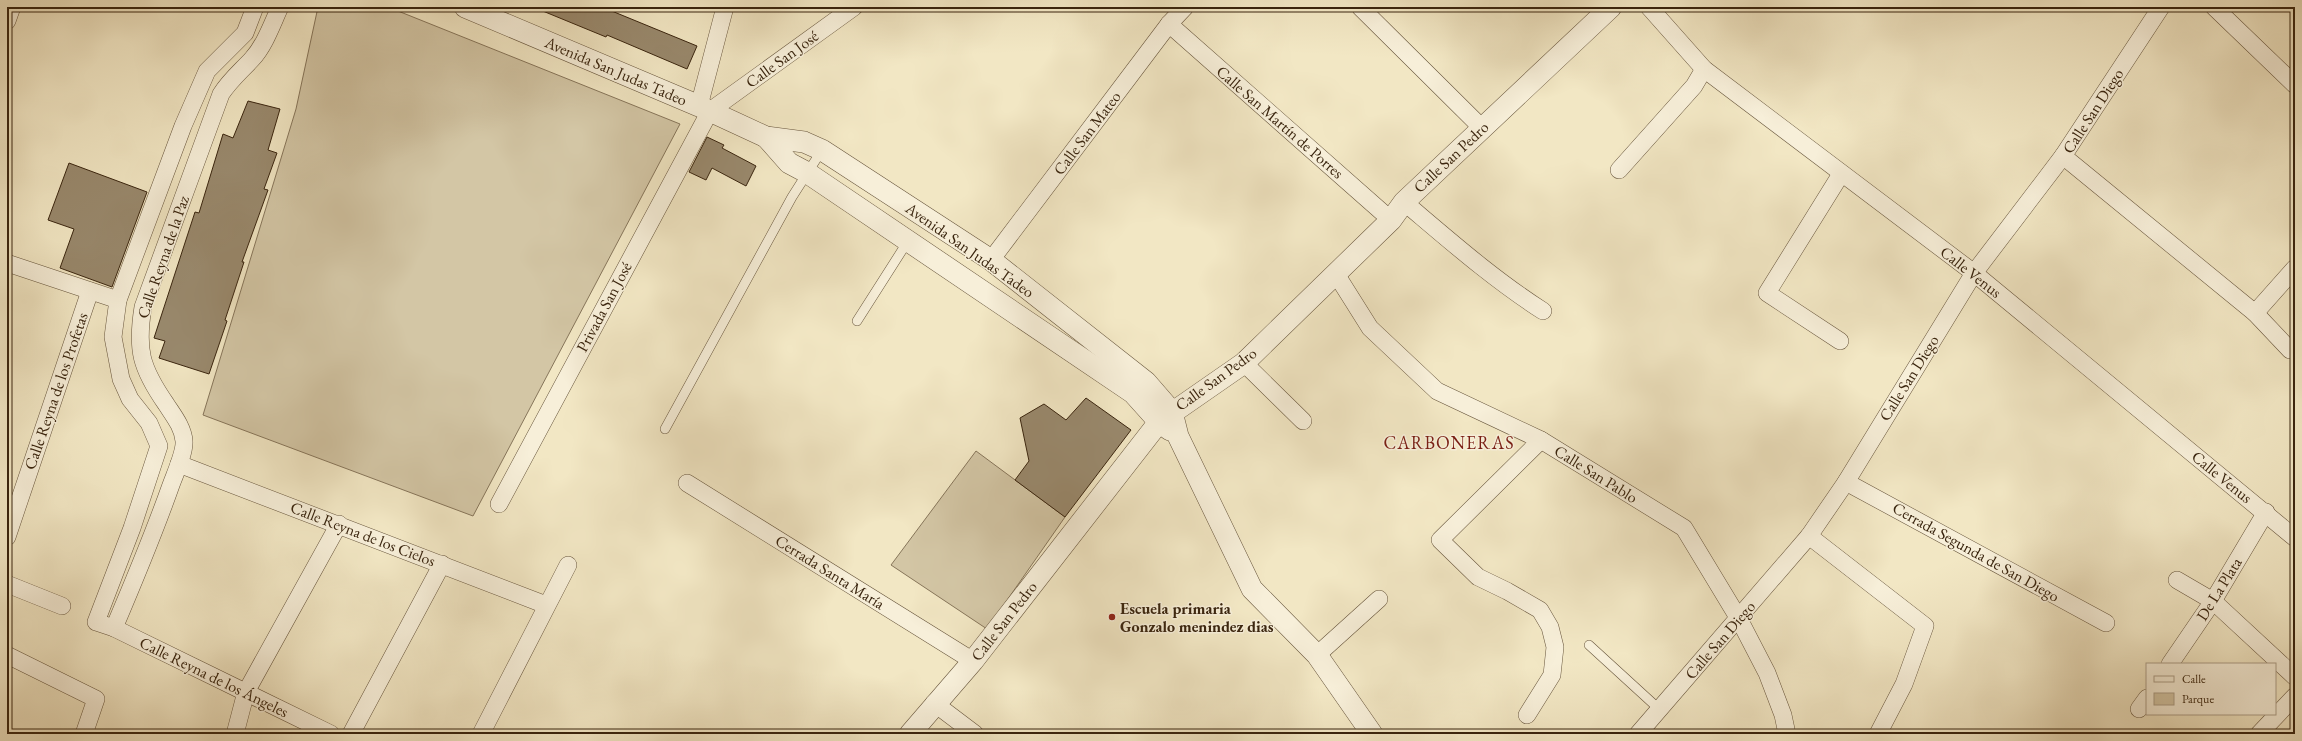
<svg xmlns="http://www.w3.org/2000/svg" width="2302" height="741" font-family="'EB Garamond',serif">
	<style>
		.green { fill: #d3c6a5; stroke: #86755a }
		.building { fill: #99896d; stroke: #39240e }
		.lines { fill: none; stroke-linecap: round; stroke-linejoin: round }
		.service-casing { stroke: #67553c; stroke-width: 10 }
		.minor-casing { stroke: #67553c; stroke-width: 18 }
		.tertiary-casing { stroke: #67553c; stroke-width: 22 }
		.service { stroke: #f7efd9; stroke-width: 9 }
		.minor { stroke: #f7efd9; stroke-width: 17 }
		.tertiary { stroke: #f7efd9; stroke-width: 21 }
		.poi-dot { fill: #8f2418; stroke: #f7efd9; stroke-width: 1.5 }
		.labels { text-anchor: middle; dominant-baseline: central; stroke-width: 3; stroke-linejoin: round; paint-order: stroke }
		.street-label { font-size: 16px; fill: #39240e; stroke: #f7efd9 }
		.poi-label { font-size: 16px; font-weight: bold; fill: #39240e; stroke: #f7efd9; text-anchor: start }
		.quarter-label { font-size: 18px; letter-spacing: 1px; fill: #7a1f14; stroke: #f7efd9 }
	</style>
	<rect width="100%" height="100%" fill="#f2e7c4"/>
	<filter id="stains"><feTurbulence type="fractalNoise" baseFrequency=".005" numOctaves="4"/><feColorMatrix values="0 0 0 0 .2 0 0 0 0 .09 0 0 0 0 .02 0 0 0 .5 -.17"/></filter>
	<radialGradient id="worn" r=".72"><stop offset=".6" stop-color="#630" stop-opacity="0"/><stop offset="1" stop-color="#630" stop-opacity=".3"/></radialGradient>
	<g class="green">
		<path d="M318,7H388L680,124L473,516L203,415L296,109Z"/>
		<path d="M976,451L1065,517L987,629L891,565Z"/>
	</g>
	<g class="building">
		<path d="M533,7H602L697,46L687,69L607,35L606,37Z"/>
		<path d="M248,101L280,109L268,150L277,153L264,189L268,190L242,262H244L225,320L227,321L209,374L159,358L165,341L154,338L195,212L199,213L223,134L233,138Z"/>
		<path d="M707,137L724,145L722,148L756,166L746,186L712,168L706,180L689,172Z"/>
		<path d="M69,163L147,192L112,287L60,268L74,229L48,220Z"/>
		<path d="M1086,398L1131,430L1065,517L1015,480L1029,461L1020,418L1044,404L1066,420Z"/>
	</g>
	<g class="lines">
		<g class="service-casing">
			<g id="service">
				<path d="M857,321L908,241"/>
				<path d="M665,429L792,197L822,150"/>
				<path d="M1589,645L1659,709"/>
			</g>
		</g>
		<g class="minor-casing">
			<g id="minor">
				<path d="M255,7L245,33L207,71L183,126L118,300L113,337L121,379L130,399L149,423L159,446L132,528L96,622L114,628L331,734"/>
				<path d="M1360,7L1482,128"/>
				<path d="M1649,7L1704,69L1974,273L2295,538"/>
				<path d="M2214,7L2295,85"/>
				<path d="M7,21L12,7"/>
				<path d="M1169,24L1391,220"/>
				<path d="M699,106L725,7"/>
				<path d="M2063,156L2255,313L2290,350"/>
				<path d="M1619,170L1694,86L1704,69"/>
				<path d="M1404,202C1449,240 1493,279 1543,311"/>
				<path d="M991,260L1169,24L1185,7"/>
				<path d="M7,263L118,300"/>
				<path d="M1336,274L1370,328L1437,391L1541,440L1684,528L1739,619L1767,673L1783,715L1787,734"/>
				<path d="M2255,313L2295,268"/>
				<path d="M1840,341L1767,293L1841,174"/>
				<path d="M1244,363L1303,421"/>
				<path d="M179,464L546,605"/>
				<path d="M1846,482L2106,623"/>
				<path d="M687,483L973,661"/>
				<path d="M499,504L710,111L854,7"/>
				<path d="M1809,536L1925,626L1904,684L1878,734"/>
				<path d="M7,537L90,291"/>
				<path d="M2177,580L2213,601L2295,677"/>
				<path d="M7,584L62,606"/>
				<path d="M114,628C134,581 154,533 171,485C175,474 185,452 184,441C183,427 173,415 166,404C141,368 136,350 143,307L221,94C230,80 241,71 252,59C265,45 272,24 280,7"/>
				<path d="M7,655L96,699L84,734"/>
				<path d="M1317,655L1379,599"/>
				<path d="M2170,664L2213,601L2266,512"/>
				<path d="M934,703L975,734"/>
				<path d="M2139,709L2147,698"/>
				<path d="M1527,715L1552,675L1555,647L1550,627L1540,610L1507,591L1478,577L1440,540L1541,440"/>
				<path d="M235,734L246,692L339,524"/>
				<path d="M351,734L442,564"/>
				<path d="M481,734L568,565"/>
				<path d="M1638,734L1809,536L1846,482L1974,273L2063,156L2161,7"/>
				<path d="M2259,734L2295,696"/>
			</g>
		</g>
		<g class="tertiary-casing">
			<g id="tertiary">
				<path d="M465,7L699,106L766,137L804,142L822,150L991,260L1146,382L1172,412L1178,436L1252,589L1317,655L1372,734"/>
				<path d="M766,137L789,163L806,172L1133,393L1159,422L1170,430"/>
				<path d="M910,734L973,661L1159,422L1244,363L1391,220L1404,202L1611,7"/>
			</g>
		</g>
		<use href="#service" class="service"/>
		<use href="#minor" class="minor"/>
		<use href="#tertiary" class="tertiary"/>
	</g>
	<circle class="poi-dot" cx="1112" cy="617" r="4"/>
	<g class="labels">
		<g class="street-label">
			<text transform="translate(782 59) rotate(-36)">Calle San José</text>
			<text transform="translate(616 71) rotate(23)">Avenida San Judas Tadeo</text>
			<text transform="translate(2093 111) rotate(-57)">Calle San Diego</text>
			<text transform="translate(1280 122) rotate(41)">Calle San Martín de Porres</text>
			<text transform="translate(1087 133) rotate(-53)">Calle San Mateo</text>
			<text transform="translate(1451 157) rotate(-43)">Calle San Pedro</text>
			<text transform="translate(970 250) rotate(35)">Avenida San Judas Tadeo</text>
			<text transform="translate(163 257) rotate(-71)">Calle Reyna de la Paz</text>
			<text transform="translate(1971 272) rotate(38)">Calle Venus</text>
			<text transform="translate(604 307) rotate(-62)">Privada San José</text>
			<text transform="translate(1909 378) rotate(-58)">Calle San Diego</text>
			<text transform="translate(1216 379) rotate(-36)">Calle San Pedro</text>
			<text transform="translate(56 391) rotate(-71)">Calle Reyna de los Profetas</text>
			<text transform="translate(1596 474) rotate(32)">Calle San Pablo</text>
			<text transform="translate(2222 477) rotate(39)">Calle Venus</text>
			<text transform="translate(363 534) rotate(21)">Calle Reyna de los Cielos</text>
			<text transform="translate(1976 552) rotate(29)">Cerrada Segunda de San Diego</text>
			<text transform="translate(830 572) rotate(32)">Cerrada Santa María</text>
			<text transform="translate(2219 589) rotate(-58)">De La Plata</text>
			<text transform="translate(1004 621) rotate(-52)">Calle San Pedro</text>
			<text transform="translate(1720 640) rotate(-49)">Calle San Diego</text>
			<text transform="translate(214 677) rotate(26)">Calle Reyna de los Ángeles</text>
		</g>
		<g class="poi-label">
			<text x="1120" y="608">Escuela primaria<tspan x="1120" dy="18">Gonzalo menindez dias</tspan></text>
		</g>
		<g class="quarter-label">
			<text x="1449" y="442">CARBONERAS</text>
		</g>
	</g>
	<rect width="2302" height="741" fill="none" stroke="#f2e7c4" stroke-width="24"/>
	<rect x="8" y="8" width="2286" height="725" fill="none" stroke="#39240e" stroke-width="2"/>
	<rect x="12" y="12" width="2278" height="717" fill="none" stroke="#39240e"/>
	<rect x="2146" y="663" width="130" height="52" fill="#f7efd9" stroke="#ab9e88"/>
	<rect x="2154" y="676" width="20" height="6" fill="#f7efd9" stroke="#ab9e88"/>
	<text x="2182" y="683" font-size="12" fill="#39240e">Calle</text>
	<rect x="2154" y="693" width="20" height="12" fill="#d3c6a5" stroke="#ab9e88"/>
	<text x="2182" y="703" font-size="12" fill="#39240e">Parque</text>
	<rect width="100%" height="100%" filter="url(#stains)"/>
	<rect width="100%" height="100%" fill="url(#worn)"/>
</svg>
